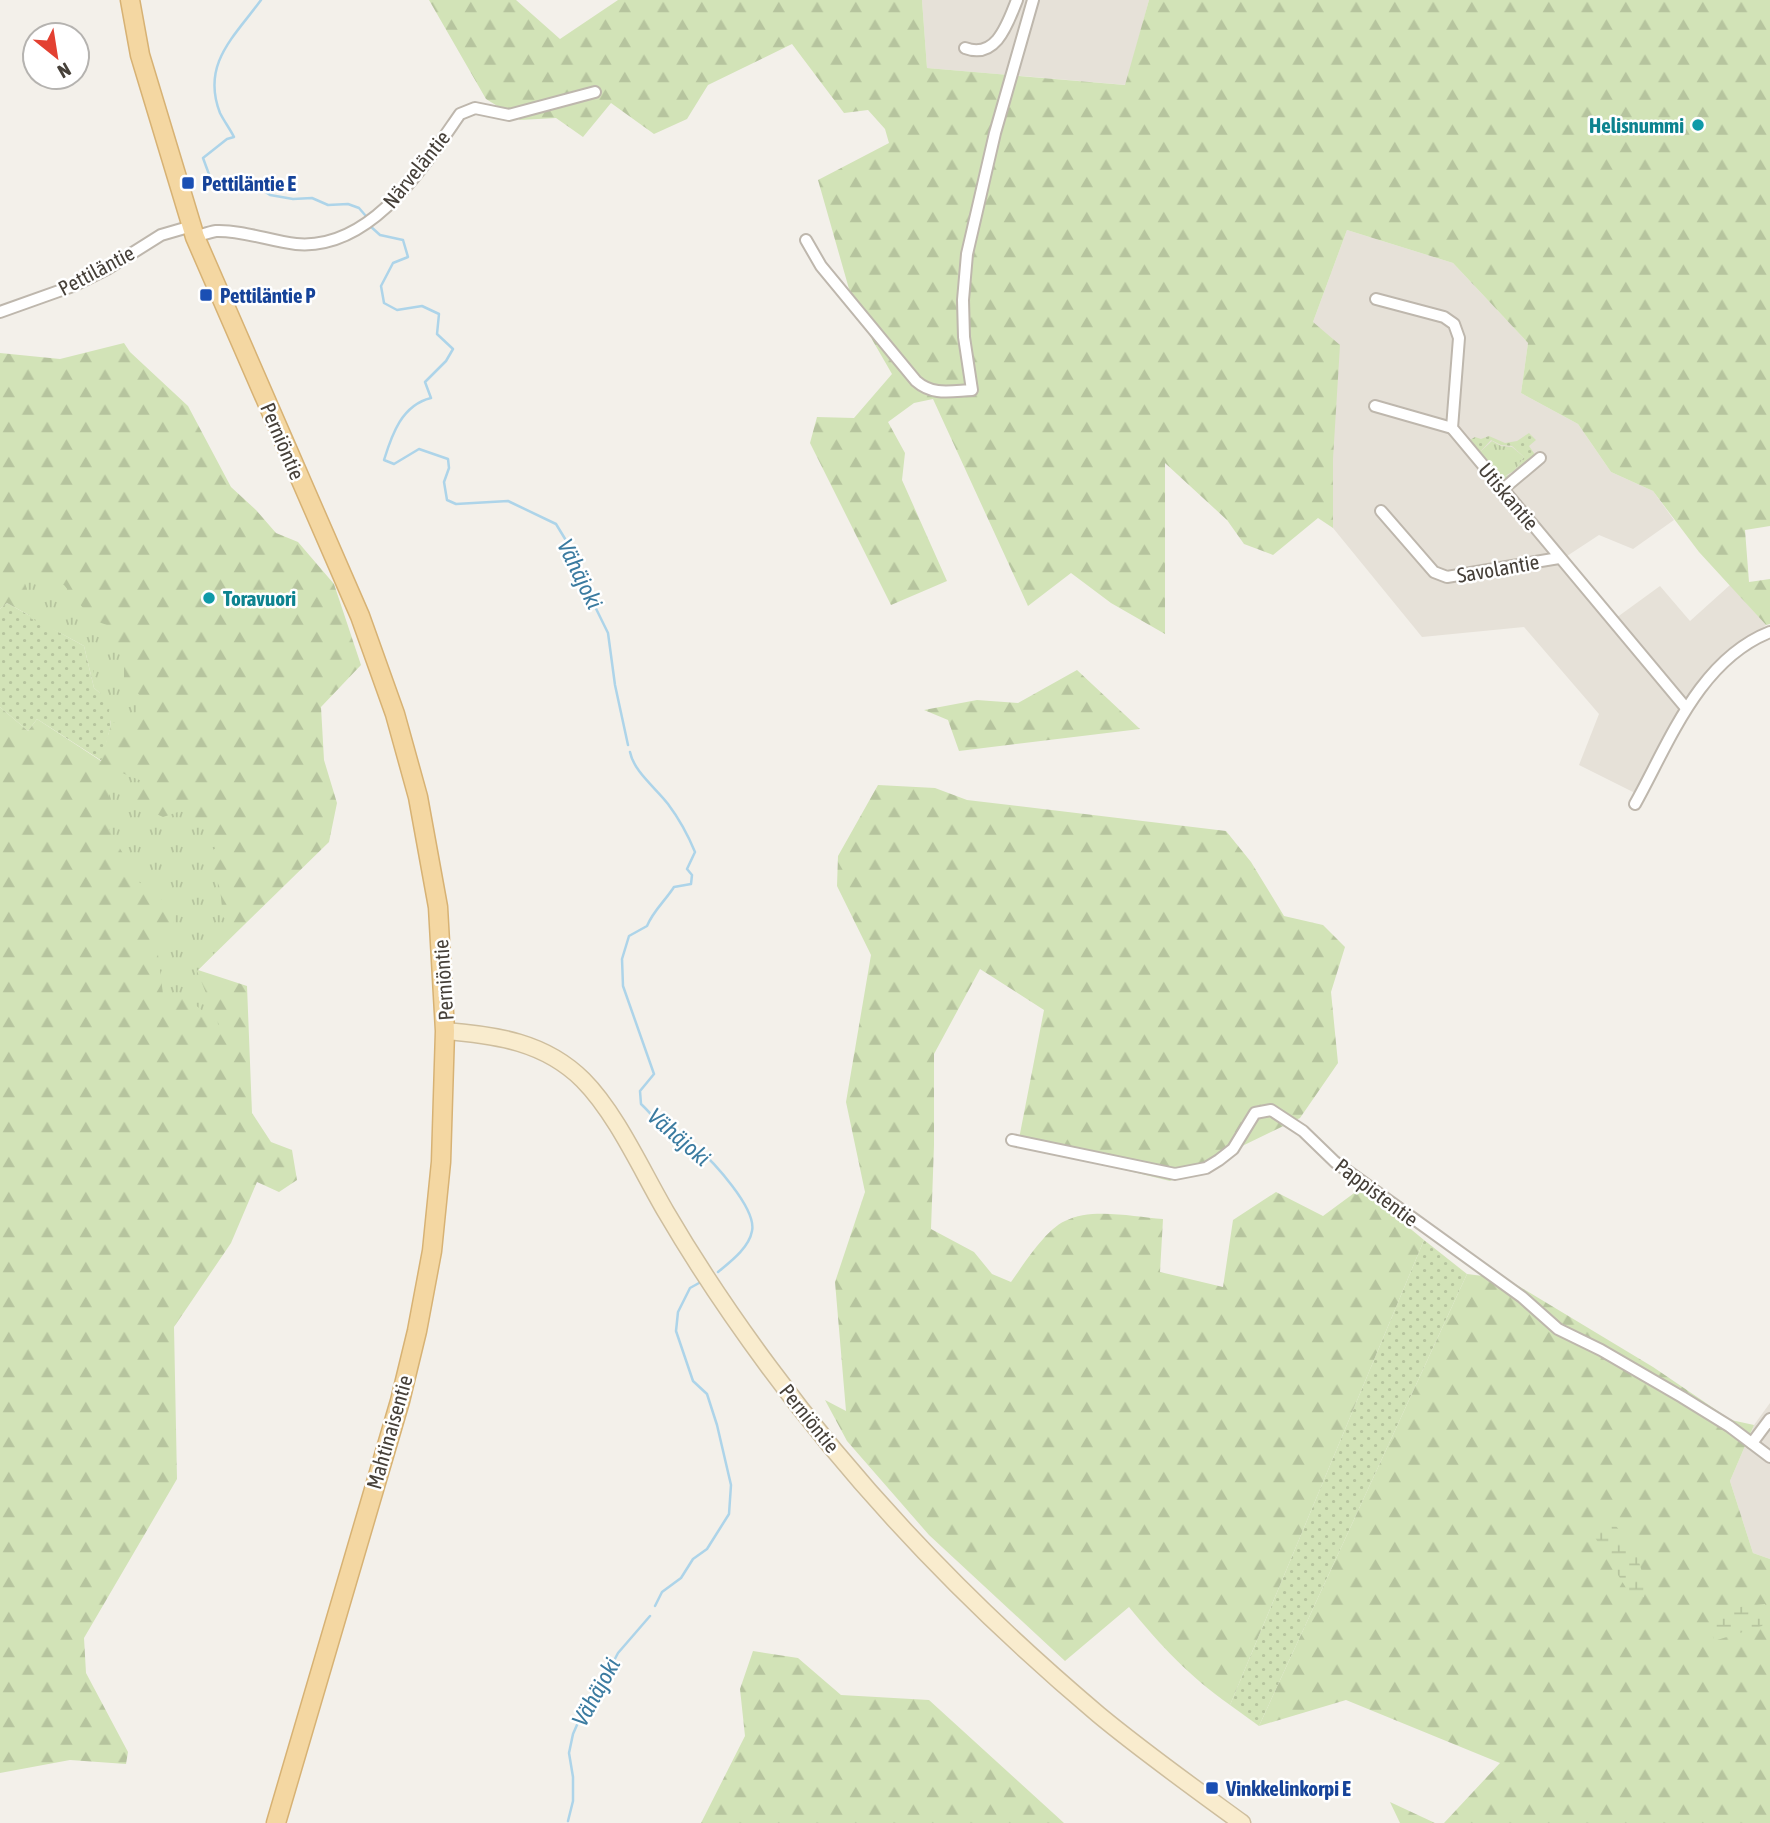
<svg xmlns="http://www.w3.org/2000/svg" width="1770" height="1823" font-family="'Asap Condensed',sans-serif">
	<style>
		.residential { fill: #e6e1d8 }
		.grass { fill: url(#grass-dots) }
		.forest { fill: url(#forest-firs) }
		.wetland { fill: url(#wetland-marsh) }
		.park { fill: url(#park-tufts) }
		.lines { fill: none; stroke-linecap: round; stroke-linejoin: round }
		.stream { stroke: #add4e9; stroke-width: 2.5 }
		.street-casing { stroke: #beb7ad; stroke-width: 14 }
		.secondary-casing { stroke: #cebe9e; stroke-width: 19 }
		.primary-casing { stroke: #d7b274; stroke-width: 21 }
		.street { stroke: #fff; stroke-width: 10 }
		.secondary { stroke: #f9ecce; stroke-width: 16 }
		.primary { stroke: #f4d7a2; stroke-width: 18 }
		.culture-dot { fill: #0f9aa8; stroke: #fff; stroke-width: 2.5 }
		.transit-dot { fill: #1a4fb4; stroke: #fff; stroke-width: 2.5 }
		.labels { text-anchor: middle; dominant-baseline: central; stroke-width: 5; stroke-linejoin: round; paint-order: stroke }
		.culture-label { font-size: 21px; font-weight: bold; fill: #0d838f; stroke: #fff; text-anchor: end }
		.street-label { font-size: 21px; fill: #464039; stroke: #fff }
		.transit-label { font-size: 21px; font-weight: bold; fill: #164399; stroke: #fff; text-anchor: start }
		.water-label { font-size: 23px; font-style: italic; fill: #3b7ba0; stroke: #fff }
	</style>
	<defs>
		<pattern id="grass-dots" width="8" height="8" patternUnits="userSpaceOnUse" patternTransform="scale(1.75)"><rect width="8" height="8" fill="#d2e3b7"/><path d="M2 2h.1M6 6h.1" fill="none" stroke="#b6c49e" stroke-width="1.8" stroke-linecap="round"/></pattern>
		<pattern id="forest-firs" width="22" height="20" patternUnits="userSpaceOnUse" patternTransform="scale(1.75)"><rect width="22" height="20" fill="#d2e3b7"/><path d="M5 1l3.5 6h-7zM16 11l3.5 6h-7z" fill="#b6c49e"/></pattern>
		<pattern id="wetland-marsh" width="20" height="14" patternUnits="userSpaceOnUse" patternTransform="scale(1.75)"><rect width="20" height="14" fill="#d2e3b7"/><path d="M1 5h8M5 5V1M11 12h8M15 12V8" fill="none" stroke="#b6c49e"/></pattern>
		<pattern id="park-tufts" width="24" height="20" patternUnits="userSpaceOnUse" patternTransform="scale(1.75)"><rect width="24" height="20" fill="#d2e3b7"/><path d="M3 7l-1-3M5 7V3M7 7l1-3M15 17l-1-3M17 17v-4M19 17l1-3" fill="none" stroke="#b6c49e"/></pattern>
	</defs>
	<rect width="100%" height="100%" fill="#f3f0ea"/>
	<g class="residential">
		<path d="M922,0H1149L1126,85L927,68Z"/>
		<path d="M1347,230L1453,263L1528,343L1521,393L1578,424L1611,472L1653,491L1674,520L1633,549L1599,535L1567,556L1616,618L1660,586L1690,621L1730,585L1766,625L1711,670L1635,793L1579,765L1599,714L1524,627L1422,637L1333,528V459L1313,322Z"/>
		<path d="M1770,1403V1559L1753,1553L1730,1481L1754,1425Z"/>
	</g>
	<g class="grass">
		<path d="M1529,433L1536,440L1529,446L1536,456L1518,471L1515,470L1524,457L1512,446L1501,445L1491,440L1480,452L1493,470L1503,477L1511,474L1512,476L1502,483L1468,441L1475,437L1481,439L1489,436L1505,443L1517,441Z"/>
		<path d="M7,603L84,646L94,688L112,703L110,728L102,761L37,719L28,731L0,707V609Z"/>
		<path d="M1424,1240L1467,1274L1259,1726L1230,1705Z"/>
	</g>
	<g class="forest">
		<path d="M429,0H516L560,39L618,0H922L927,68L1125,85L1149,0H1770V526L1745,530L1749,582L1770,579V624L1766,625L1699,552L1653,491L1611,472L1578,424L1521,393L1528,343L1453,263L1347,230L1313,322L1340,345L1333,459V528L1318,518L1273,555L1244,544L1227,520L1165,463V634L1111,603L1071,573L1028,606L933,399L914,403L888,422L905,453L902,480L947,581L891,605L810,443L817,417L854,418L892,374L855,310L818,180L889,143L885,129L868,110L844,113L792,44L708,85L687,119L654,134L611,103L583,137L556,118L520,120L486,99Z"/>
		<path d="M124,343L130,352L188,406L231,487L256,510L276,533L298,542L334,584L361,665L321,707L324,760L337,803L329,842L198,970L247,986L252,1113L271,1142L292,1150L297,1180L279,1192L257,1182L231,1243L174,1327L177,1479L84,1638L86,1673L128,1752L126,1764L70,1760L0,1773V707L28,731L37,719L101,761L110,728L112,703L94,688L84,646L7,603L0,609V353L60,359Z"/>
		<path d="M1077,670L1140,729L959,751L948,720L924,710L977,700L1018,703Z"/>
		<path d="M878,785L935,788L967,800L1226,831L1251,862L1284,916L1323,925L1345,947L1331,992L1338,1063L1300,1118L1170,1181L1018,1144L1044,1010L980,969L934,1054V1145L931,1229L974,1252L992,1274L1011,1282C1024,1264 1045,1230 1065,1221C1092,1207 1134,1217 1163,1219L1160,1272L1223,1287L1233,1220L1276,1192L1323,1216L1361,1188L1424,1240L1230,1705C1189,1676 1161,1646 1129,1607L1065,1661L929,1535L847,1441L825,1400L846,1411L835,1282L865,1192L846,1102L871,955L837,886L838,856Z"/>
		<path d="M1467,1274L1507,1279L1653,1367L1731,1420L1754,1425L1730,1481L1753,1553L1770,1559V1823H1444L1500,1763L1346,1700L1259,1726Z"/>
		<path d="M753,1651L798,1658L841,1695L929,1700L1064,1823H701L745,1736L740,1689Z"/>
		<path d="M1390,1802L1435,1823H1400Z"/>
	</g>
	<g class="wetland">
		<path d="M1595,1519L1616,1526L1636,1552L1644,1579V1597L1631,1596L1591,1531V1522Z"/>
		<path d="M1765,1604L1768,1615L1762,1626L1714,1641L1712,1633L1716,1620L1740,1607Z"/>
	</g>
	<g class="park">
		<path d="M1492,441L1501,446L1512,447L1524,457L1514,471L1503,477L1493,470L1480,452Z"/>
		<path d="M23,574L64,585L93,620L107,625L124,660V678L142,698L135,714L114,723L108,719L110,704L103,702L85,645L30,618Z"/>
		<path d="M122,773L142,781L132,803L163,817L181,811L207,827L216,848L205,855L220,888L223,917L237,930L197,971L219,1025L186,997L163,994L157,947L171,932L177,911L139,882L109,829V795Z"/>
	</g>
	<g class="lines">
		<g class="stream">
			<path d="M261,0C234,37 201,64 220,113C224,121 230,129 234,137L227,139L203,158L210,177L223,186L255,185L270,195L293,199L312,198L328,205L348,204L359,208L365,215"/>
			<path d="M369,225L380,235L403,240L408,257L393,263L381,286L384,303L397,310L422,306L439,314L437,334L453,349L446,361L425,382L431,398C402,405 392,434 384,460L394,464L419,449L448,459L449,468L444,482L447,500L456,504L508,501L556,524L570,547L577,570L608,633L615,685L628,745"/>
			<path d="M630,752C634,772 656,788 668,804C680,820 688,835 695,852L687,869L692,875L691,884L674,887C665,901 653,911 647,926L629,936L622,959L623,986L654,1074L640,1091L641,1104C650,1112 658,1124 668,1131C677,1137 687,1140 696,1147C713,1161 757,1209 752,1231C749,1248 730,1262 718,1272"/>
			<path d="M655,1606L662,1592L681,1578L693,1559L707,1549L729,1514L731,1485L717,1425L707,1394L693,1381L676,1331L678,1312L690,1288L699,1283"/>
			<path d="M568,1821L573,1801V1777L569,1753L573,1734L587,1702L606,1676L618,1653L650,1616"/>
		</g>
		<g class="street-casing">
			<g id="street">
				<path d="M965,48C997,60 1008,22 1017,0"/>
				<path d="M195,237C202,235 209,232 216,231C242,230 270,241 296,244C371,251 423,167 460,114L475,108L509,115L595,92"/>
				<path d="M806,240L821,266L916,381C933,396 951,391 972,390L964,337L963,300L967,254L995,133L1033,0"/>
				<path d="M1376,299L1444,317L1454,324L1459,338L1452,428L1686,708"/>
				<path d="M0,312L73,286L107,269L161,235L192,226"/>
				<path d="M1375,406L1452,428"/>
				<path d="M1503,489L1540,458"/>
				<path d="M1381,511L1434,572L1447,577L1559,558"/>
				<path d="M1635,804C1669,743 1699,660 1770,632"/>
				<path d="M1012,1140L1175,1174L1206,1168L1219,1160L1233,1149L1255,1113L1271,1110L1303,1131L1335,1162L1522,1297L1558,1329L1601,1350L1682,1397L1729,1426L1770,1457"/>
				<path d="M1752,1443L1770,1419"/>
			</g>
		</g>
		<g class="secondary-casing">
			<path id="secondary" d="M445,1031C496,1035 545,1042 583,1080C616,1113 642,1171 666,1212C697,1265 732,1317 769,1367C863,1495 977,1612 1099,1715C1145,1753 1194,1788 1242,1823"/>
		</g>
		<g class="primary-casing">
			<path id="primary" d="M130,0L140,55L195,237L360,616L395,714L418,797L438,907L445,1031L441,1162L432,1251L417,1331L400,1401L276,1823"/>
		</g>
		<use href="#street" class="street"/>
		<use href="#secondary" class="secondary"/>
		<use href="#primary" class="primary"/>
	</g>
	<g class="culture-dot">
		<circle cx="1698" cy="125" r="7"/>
		<circle cx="209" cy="598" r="7"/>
	</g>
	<g class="transit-dot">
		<rect x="181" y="176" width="14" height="14" rx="3.5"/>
		<rect x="199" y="288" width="14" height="14" rx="3.5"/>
		<rect x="1205" y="1781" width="14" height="14" rx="3.5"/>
	</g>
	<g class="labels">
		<g class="culture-label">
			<text x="1684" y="125">Helisnummi</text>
			<text x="223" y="598" text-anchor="start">Toravuori</text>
		</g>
		<g class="street-label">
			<text transform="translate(416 169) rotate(-51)">Närveläntie</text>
			<text transform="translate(96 270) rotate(-28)">Pettiläntie</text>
			<text transform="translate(283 441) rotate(67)">Perniöntie</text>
			<text transform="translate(1509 496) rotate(50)">Utiskantie</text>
			<text transform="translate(1498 568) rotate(-10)">Savolantie</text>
			<text transform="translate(443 980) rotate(-94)">Perniöntie</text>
			<text transform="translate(1377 1192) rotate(37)">Pappistentie</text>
			<text transform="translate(810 1418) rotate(51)">Perniöntie</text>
			<text transform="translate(389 1432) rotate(-74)">Mahtinaisentie</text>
		</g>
		<g class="transit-label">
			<text x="202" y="183">Pettiläntie E</text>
			<text x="220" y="295">Pettiläntie P</text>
			<text x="1226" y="1788">Vinkkelinkorpi E</text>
		</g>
		<g class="water-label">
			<text transform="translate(580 574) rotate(64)">Vähäjoki</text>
			<text transform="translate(679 1137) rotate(41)">Vähäjoki</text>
			<text transform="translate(596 1692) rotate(-61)">Vähäjoki</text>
		</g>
	</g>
	<g transform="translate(56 56) rotate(150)"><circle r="33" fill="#ffffff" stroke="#b5b3b0" stroke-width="2"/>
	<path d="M0-5L12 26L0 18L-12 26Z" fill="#e34031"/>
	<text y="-10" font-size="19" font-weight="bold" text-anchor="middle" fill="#464039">N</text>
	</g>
</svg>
